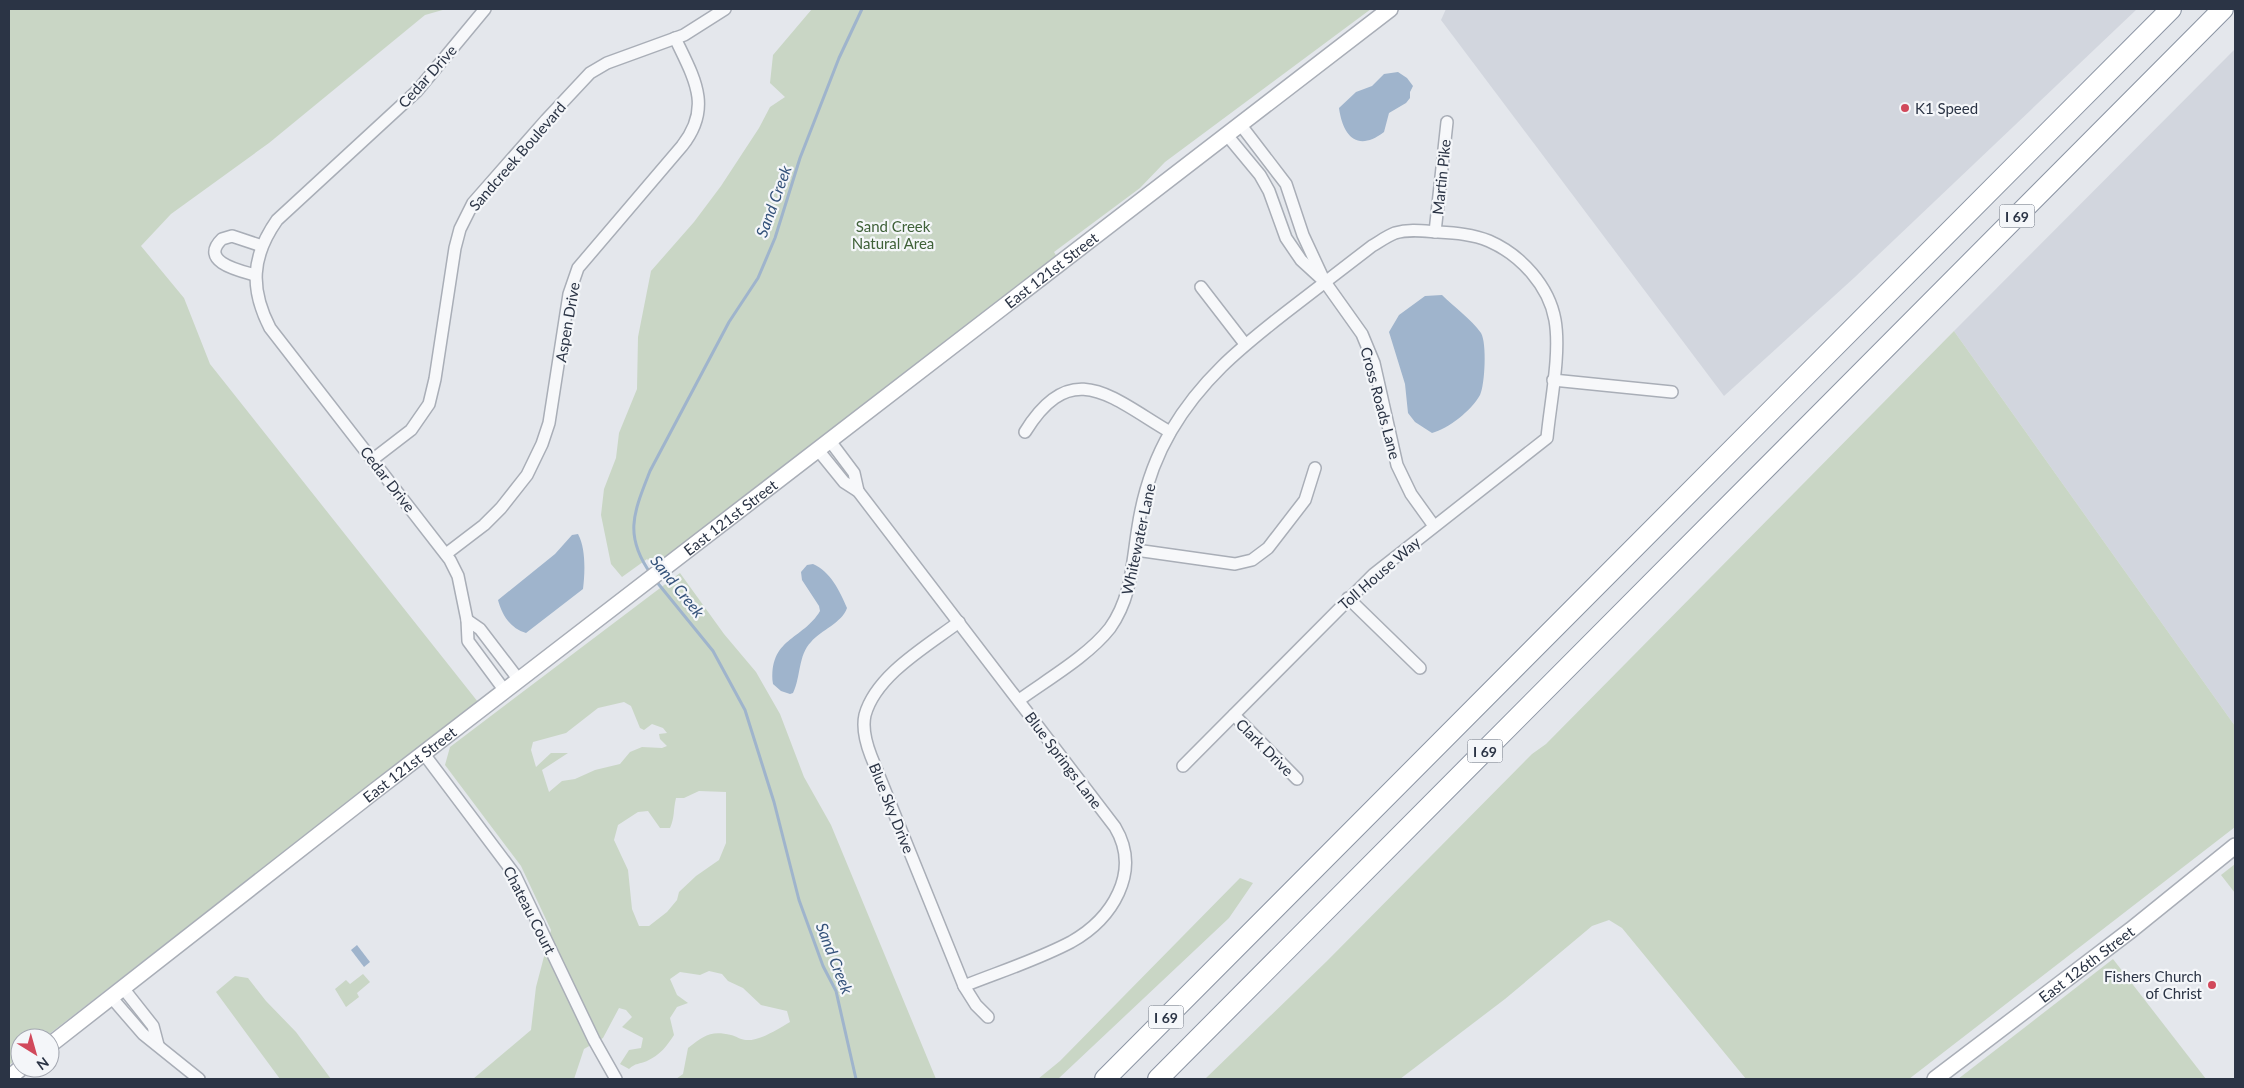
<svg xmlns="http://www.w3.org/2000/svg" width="2244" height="1088" font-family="Lato,sans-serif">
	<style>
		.built { fill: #d2d6de }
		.green { fill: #c9d6c5; fill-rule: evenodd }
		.water { fill: #9fb4cc }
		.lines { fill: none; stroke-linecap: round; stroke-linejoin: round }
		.stream { stroke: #9fb4cc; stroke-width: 3 }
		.street-casing { stroke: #a9aeb7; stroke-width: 14 }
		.secondary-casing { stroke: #a9aeb7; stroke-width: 18 }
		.highway-casing { stroke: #8b94a3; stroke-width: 22 }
		.street { stroke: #f7f8fa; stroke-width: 11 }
		.secondary { stroke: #fff; stroke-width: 15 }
		.highway { stroke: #fff; stroke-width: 20 }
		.poi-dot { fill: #d1495b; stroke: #f4f6f9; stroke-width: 2 }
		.labels { text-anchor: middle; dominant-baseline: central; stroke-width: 4.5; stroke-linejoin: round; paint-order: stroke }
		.shield { fill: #f4f6f9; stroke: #676e7b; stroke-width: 1 }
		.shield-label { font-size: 14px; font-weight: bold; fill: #2b3445 }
		.street-label { font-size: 15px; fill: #2b3445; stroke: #f4f6f9 }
		.poi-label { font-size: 15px; fill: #2b3445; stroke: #f4f6f9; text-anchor: start }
		.park-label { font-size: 15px; fill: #3f6138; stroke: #f4f6f9 }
		.water-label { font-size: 16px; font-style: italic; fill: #34527a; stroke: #f4f6f9 }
	</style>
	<rect width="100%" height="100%" fill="#e4e7ec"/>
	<g class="built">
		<path d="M1446,9H2137L1855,277L1724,396L1441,20Z"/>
		<path d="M2235,49V726L1954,331Z"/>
	</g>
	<g class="green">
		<path d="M9,9H446L425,15L269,143L171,214L141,246L184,298L210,364L478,702L44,1038H20V1057L9,1065Z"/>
		<path d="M812,9H1371L1165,162L1140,188L1054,252L1057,257L656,568L647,559L622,577L611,564L601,515L604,489L616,458L619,433L637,389L638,337L651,271L694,222L721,186L759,128L770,107L785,97L770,83L773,55Z"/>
		<path d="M1954,331L2235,726V827L1909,1079H1746L1622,928L1609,920L1592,926L1505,999L1400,1079H1205L1327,961L1532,754L1546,744Z"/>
		<path d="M680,573L724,634L756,672L780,714L804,777L831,825L936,1079H676L683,1074L688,1048C704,1036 710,1030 731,1035C736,1036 741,1040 746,1040C760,1041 778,1029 790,1022L787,1011L761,1005L743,988L728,981L722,974L709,971L700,975L680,972L670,979L677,995L688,1003L677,1007L670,1018L674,1035C667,1046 660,1055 647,1061C640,1064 635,1063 629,1069L620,1064L629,1050L641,1048L643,1038L622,1027L632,1017L626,1010L619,1008L603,1038L584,1049L574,1079H473L531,1030L536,987L551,930L521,866L445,765L450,747ZM624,702L631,706L640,728L644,730L652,724L663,728L667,733L659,734L660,739L667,746L662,748L642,747L630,752L620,764L595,770L575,779L562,781L549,792L542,770L568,753H551L536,767L531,750L533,742L566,733L598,708ZM699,791L726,792V843L719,860L696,876L679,892L677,900L667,912L649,926H639L632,909L628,870L614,840L618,825L638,812L648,811L660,828H670C675,817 673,810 676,798H684Z"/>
		<path d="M2235,864V893L2221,875Z"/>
		<path d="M1240,878L1253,883L1229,918L1058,1079H1038L1060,1061Z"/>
		<path d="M2113,959L2206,1079H1958Z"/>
		<path d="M363,974L370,982L357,993L359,997L346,1007L335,989L346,980L350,984Z"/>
		<path d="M235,976L248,978L266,1001L296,1032L331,1079H280L216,992Z"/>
	</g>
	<g class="water">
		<path d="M1398,72L1407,78L1413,86L1410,92V98L1406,103L1389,113L1384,132C1358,152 1343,137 1339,108L1356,92L1372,86L1384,74Z"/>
		<path d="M1442,295C1454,307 1471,319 1481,333C1487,343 1485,385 1480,395C1472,410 1448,429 1432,433L1415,422L1408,413L1405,384L1389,332L1399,315L1425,296Z"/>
		<path d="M578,534C586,548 585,574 583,589L526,633C510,628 502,615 498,600L555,554L572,535Z"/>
		<path d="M813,564C830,571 840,591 847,608C842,623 821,630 811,642C798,655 801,677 793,693L790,694L781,691L773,684C768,638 803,640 820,611L819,606L802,580L801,572L807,565Z"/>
		<path d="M357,945L370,962L364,967L351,950Z"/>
	</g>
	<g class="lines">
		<g class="stream">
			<path d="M651,574C623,535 634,512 650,471L729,322L758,278L775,238L800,158L839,58L862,9"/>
			<path d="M656,581L713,651L745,710L774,802L799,900L823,966L836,991L856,1079"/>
		</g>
		<g class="street-casing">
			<g id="street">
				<path d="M485,9L417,91L277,220C251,257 250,289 270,328L450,560L458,576L467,620L468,641L505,691"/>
				<path d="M1240,124L1286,184L1303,235L1323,278"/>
				<path d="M1226,134L1260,175L1269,191L1286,238L1301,260L1325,282L1362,334L1374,363L1397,465L1411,494L1434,526"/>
				<path d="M1435,232L1447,122"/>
				<path d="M255,275C241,271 198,262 222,239L232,236L262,246"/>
				<path d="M1201,287L1245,344"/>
				<path d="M1553,380L1672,392"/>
				<path d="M1025,432C1072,355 1113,399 1170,432"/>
				<path d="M830,441L854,473L858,491"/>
				<path d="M818,450L844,482L858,491L1115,827C1142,872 1112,919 1071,942C1037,960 999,972 964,986"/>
				<path d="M372,460L411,430L429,404L435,379L455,248L460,229L473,203L546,120L590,73L607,63L684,35L725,9"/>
				<path d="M1136,550L1235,564L1252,560L1268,548L1305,500L1315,468"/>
				<path d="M446,554L484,525L501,508L527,475L542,444L549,423L569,294L578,268L682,146C713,107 694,78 675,38"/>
				<path d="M1348,598L1420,668"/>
				<path d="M467,620L480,629L519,680"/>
				<path d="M959,622C927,646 876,675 865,715C862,728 866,743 871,756L964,986L976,1005L988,1017"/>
				<path d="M1019,700C1048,679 1088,656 1110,628C1132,597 1132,563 1138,527C1143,494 1154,460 1171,431C1201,380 1239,349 1285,313C1314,291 1343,268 1372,246C1379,242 1387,236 1395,233C1409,229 1423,231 1437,232C1454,233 1473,234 1489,241C1521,255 1549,286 1555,320C1561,354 1550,404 1547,438L1374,574L1183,766"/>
				<path d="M1234,715L1297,779"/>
				<path d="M424,754L515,875L594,1040L616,1079"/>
				<path d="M123,988L153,1026L158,1045"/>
				<path d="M111,997L143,1034L199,1079"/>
			</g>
		</g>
		<g class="secondary-casing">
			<g id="secondary">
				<path id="s1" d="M50,1045L372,793L1390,9"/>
				<path d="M9,1078L21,1068"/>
				<path id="s2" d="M1935,1079L2131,930L2235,846"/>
			</g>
		</g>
		<g class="highway-casing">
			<g id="highway">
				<path d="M1105,1079L2171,9"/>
				<path d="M1158,1079L2223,9"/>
			</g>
		</g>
		<use href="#street" class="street"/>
		<use href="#secondary" class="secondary"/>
		<use href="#highway" class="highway"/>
	</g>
	<g class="poi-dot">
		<circle cx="1905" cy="108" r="5"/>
		<circle cx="2212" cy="985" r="5"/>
	</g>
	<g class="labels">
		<g class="shield">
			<rect x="1999.5" y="204.5" width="35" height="23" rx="4"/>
			<rect x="1467.5" y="739.5" width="35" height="23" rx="4"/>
			<rect x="1148.5" y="1005.5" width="35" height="23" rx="4"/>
		</g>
		<g class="shield-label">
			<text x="2017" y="216">I 69</text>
			<text x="1485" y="751">I 69</text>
			<text x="1166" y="1017">I 69</text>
		</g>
		<g class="street-label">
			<text transform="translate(427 76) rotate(-48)">Cedar Drive</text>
			<text transform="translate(517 156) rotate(-49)">Sandcreek Boulevard</text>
			<text transform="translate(1441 177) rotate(-84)">Martin Pike</text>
			<text stroke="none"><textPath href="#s1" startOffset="1266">East 121st Street</textPath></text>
			<text transform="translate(567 322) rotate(-80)">Aspen Drive</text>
			<text transform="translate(1381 403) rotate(75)">Cross Roads Lane</text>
			<text transform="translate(388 479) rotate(52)">Cedar Drive</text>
			<text stroke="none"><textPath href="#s1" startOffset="861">East 121st Street</textPath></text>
			<text transform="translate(1138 539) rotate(-78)">Whitewater Lane</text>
			<text transform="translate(1379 573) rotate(-41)">Toll House Way</text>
			<text transform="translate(1265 747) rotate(45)">Clark Drive</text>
			<text transform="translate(1064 760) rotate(53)">Blue Springs Lane</text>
			<text stroke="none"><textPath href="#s1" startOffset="456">East 121st Street</textPath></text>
			<text transform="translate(892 808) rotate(68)">Blue Sky Drive</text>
			<text transform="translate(530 910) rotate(63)">Chateau Court</text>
			<text stroke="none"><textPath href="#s2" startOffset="190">East 126th Street</textPath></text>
		</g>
		<g class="poi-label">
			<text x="1915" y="108">K1 Speed</text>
			<text x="2202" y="976" text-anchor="end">Fishers Church<tspan x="2202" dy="17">of Christ</tspan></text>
		</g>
		<g class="park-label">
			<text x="893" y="226">Sand Creek<tspan x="893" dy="17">Natural Area</tspan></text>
		</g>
		<g class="water-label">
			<text transform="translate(773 201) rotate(-70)">Sand Creek</text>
			<text transform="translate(678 586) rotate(51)">Sand Creek</text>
			<text transform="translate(835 958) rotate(69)">Sand Creek</text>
		</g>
	</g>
	<rect width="2244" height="1088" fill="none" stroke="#2b3445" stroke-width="20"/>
	<g transform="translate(35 1053) rotate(143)"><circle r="24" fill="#f4f6f9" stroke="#a4a8b1"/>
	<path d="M0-4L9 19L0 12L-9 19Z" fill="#d1495b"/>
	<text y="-8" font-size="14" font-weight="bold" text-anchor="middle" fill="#2b3445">N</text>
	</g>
</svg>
